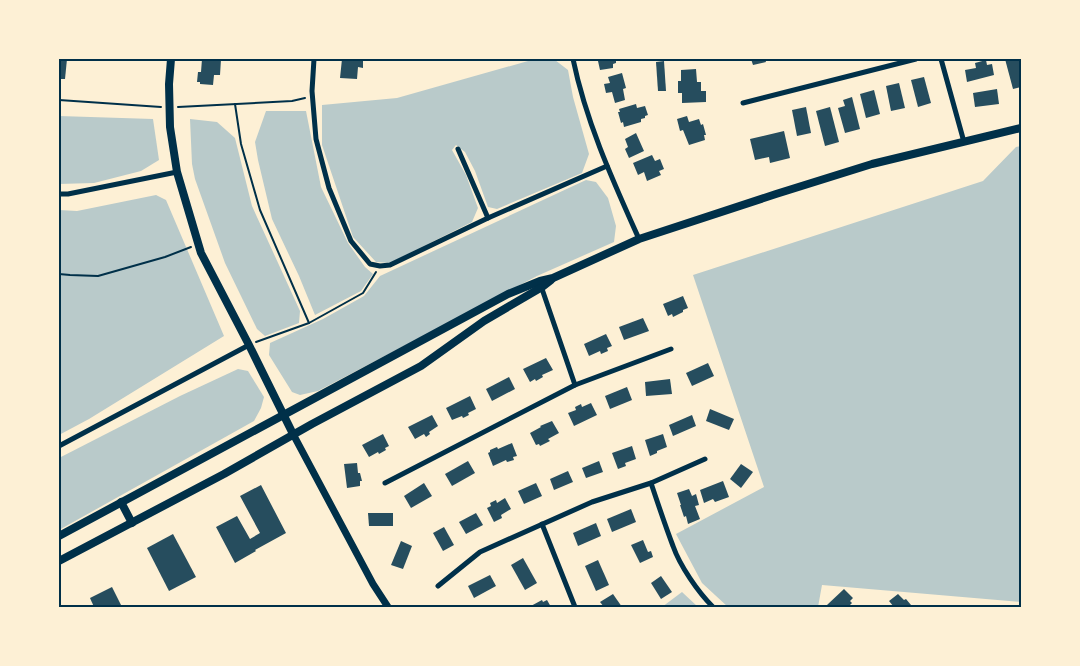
<svg xmlns="http://www.w3.org/2000/svg" width="1080" height="666" font-family="'Work Sans',sans-serif">
	<style>
		.green { fill: #b9caca }
		.building { fill: #264d5e }
		.lines { fill: none; stroke-linecap: round; stroke-linejoin: round }
		.path { stroke: #003049; stroke-width: 2 }
		.minor { stroke: #003049; stroke-width: 5 }
		.tertiary { stroke: #003049; stroke-width: 7 }
		.secondary { stroke: #003049; stroke-width: 8 }
		.neatline { fill: none; stroke: #003049; stroke-width: 2 }
	</style>
	<rect width="100%" height="100%" fill="#fdf0d5"/>
	<g class="green">
		<path d="M535,59L555,60L568,70L573,97L589,154L582,173L497,209L488,207L475,171L465,152L456,145L452,150L466,175L478,208L472,222L390,263L376,262L353,237L322,145V105L397,98Z"/>
		<path d="M266,111H306L321,187L348,243L365,267L373,274L361,291L315,315L299,276L272,219L258,160L255,142Z"/>
		<path d="M59,116L153,119L159,160L141,171L94,183L59,184Z"/>
		<path d="M190,119L217,122L235,138L252,206L300,311L299,323L265,336L257,329L225,263L195,179L192,164Z"/>
		<path d="M1021,146V602L822,585L818,607H728L702,583L676,534L764,487L693,275L983,181L1016,147Z"/>
		<path d="M586,180L596,182L608,198L616,226L614,242L537,276L318,391L300,395L292,392L269,355L270,343L323,319L364,296L380,276Z"/>
		<path d="M156,195L166,200L224,336L89,419L59,435V210L77,211Z"/>
		<path d="M238,369L248,371L264,397L261,408L254,421L59,530V458L180,396Z"/>
		<path d="M682,592L698,607H662Z"/>
	</g>
	<g class="building">
		<path d="M59,59H67L65,79H59Z"/>
		<path d="M202,59H221L220,75H214L213,85L200,84V82H197L198,72H201Z"/>
		<path d="M342,59H363V68L358,67L357,79L340,78Z"/>
		<path d="M600,59H616V63L613,64V68L600,70L598,61H600Z"/>
		<path d="M751,59H765L766,62L753,65Z"/>
		<path d="M1005,59H1020L1021,87L1013,89Z"/>
		<path d="M986,60L987,65L992,64L994,75L967,82L965,70L976,68L975,63Z"/>
		<path d="M664,61L666,91H658L656,62Z"/>
		<path d="M696,69L697,82H701V91H706V102L682,103V93H678V81H681V70Z"/>
		<path d="M622,73L626,88L623,89L625,100L615,103L612,92L606,93L604,84L610,83L608,77Z"/>
		<path d="M924,77L931,103L918,107L911,80Z"/>
		<path d="M899,83L905,108L891,111L886,86Z"/>
		<path d="M997,89L999,104L975,107L973,93Z"/>
		<path d="M874,90L880,114L866,118L860,94Z"/>
		<path d="M852,97L860,129L845,133L838,108L845,106L843,100Z"/>
		<path d="M636,104L637,108L645,106L648,115L645,116V118L641,119V122L624,127L623,122L621,123L618,112H620L619,109Z"/>
		<path d="M806,107L811,133L797,136L792,110Z"/>
		<path d="M830,107L839,142L825,146L816,111Z"/>
		<path d="M687,116L689,122L699,119L701,125L703,124L706,135H704L705,140L689,145L683,130L680,131L677,119Z"/>
		<path d="M784,131L790,158L770,163L769,157L755,160L750,139Z"/>
		<path d="M636,133L644,151L629,158L625,149L628,147L625,139Z"/>
		<path d="M652,155L655,161L660,159L664,169L659,171L661,175L647,181L644,172L638,175L633,163Z"/>
		<path d="M683,296L688,308L683,310V312L673,317L672,314L668,316L663,304Z"/>
		<path d="M643,318L649,331L624,340L619,327Z"/>
		<path d="M606,334L612,346L607,348L608,351L601,354L600,351L589,356L584,344Z"/>
		<path d="M546,358L553,370L542,375L543,377L536,381L535,379L530,382L523,369Z"/>
		<path d="M708,363L714,376L692,386L686,373Z"/>
		<path d="M509,377L515,389L492,401L486,389Z"/>
		<path d="M670,379L672,394L646,396L645,382Z"/>
		<path d="M627,387L632,400L610,409L605,396Z"/>
		<path d="M470,396L476,409L468,413L469,415L463,418L462,416L452,420L446,408Z"/>
		<path d="M591,403L597,415L574,426L568,413L576,410L575,407L581,404L582,407Z"/>
		<path d="M710,409L734,419L729,430L706,421Z"/>
		<path d="M432,415L438,426L429,432L430,434L426,437L424,434L415,439L408,427Z"/>
		<path d="M692,415L696,426L673,436L669,425Z"/>
		<path d="M552,421L559,433L548,439L550,441L540,446L539,444L536,445L530,433L541,427L540,426Z"/>
		<path d="M383,434L389,446L385,448L386,450L379,454L378,452L369,457L362,445Z"/>
		<path d="M663,434L667,447L657,451V453L650,456L645,440Z"/>
		<path d="M512,443L517,456L513,457L514,460L507,462L506,460L493,466L488,453L490,452V450L497,447L498,449Z"/>
		<path d="M632,446L636,459L625,463L626,466L618,469L612,453Z"/>
		<path d="M468,461L475,473L452,486L445,474Z"/>
		<path d="M599,461L603,472L586,478L582,468Z"/>
		<path d="M357,463L358,473H360L362,481H360V486L347,488L344,464Z"/>
		<path d="M741,464L753,472L741,488L730,479Z"/>
		<path d="M568,471L573,482L554,490L550,479Z"/>
		<path d="M723,481L729,497L715,502L713,499L704,503L700,490Z"/>
		<path d="M424,483L432,496L411,508L404,496Z"/>
		<path d="M536,483L542,496L524,504L518,491Z"/>
		<path d="M261,485L286,533L255,550L256,551L235,563L216,527L237,516L250,539L260,533L240,496Z"/>
		<path d="M689,489L692,496L696,494L699,505L695,506L700,519L688,524L686,516L684,517L680,505H681L677,493Z"/>
		<path d="M505,498L511,509L501,515L502,518L494,522L487,508L491,506L490,503L496,500L497,503Z"/>
		<path d="M631,509L636,522L612,532L607,519Z"/>
		<path d="M368,513H393V526H369Z"/>
		<path d="M476,513L483,525L466,534L459,522Z"/>
		<path d="M596,523L601,536L578,546L573,533Z"/>
		<path d="M444,527L454,545L443,551L433,533Z"/>
		<path d="M173,534L196,577L169,591L147,548Z"/>
		<path d="M643,540L648,552L651,551L653,557L640,563L631,545Z"/>
		<path d="M401,541L412,546L403,569L391,565Z"/>
		<path d="M523,558L537,583L525,590L511,565Z"/>
		<path d="M598,560L609,585L596,591L585,566Z"/>
		<path d="M490,575L496,586L474,598L468,586Z"/>
		<path d="M661,576L672,592L661,599L651,583Z"/>
		<path d="M112,587L122,607H94L90,598Z"/>
		<path d="M844,589L853,598L850,601L852,603L848,607H828L827,605Z"/>
		<path d="M613,594L622,607H604L600,602Z"/>
		<path d="M898,594L904,600L906,599L911,605L908,607H894L889,601Z"/>
		<path d="M542,600L543,602L547,600L551,607H529Z"/>
	</g>
	<g class="lines">
		<g class="path">
			<path d="M59,100L161,107"/>
			<path d="M235,104L241,144L260,210L309,323"/>
			<path d="M178,107L292,101L305,98"/>
			<path d="M59,274L70,275L98,276L165,257L191,247"/>
			<path d="M256,342L309,323L363,293L376,272"/>
		</g>
		<g class="minor">
			<path d="M314,59L312,91L316,139L329,188L351,241L370,264L380,266L390,265L488,218L607,166"/>
			<path d="M573,59C586,122 613,181 639,239"/>
			<path d="M941,59L964,142"/>
			<path d="M743,103L916,59"/>
			<path d="M458,149L488,218"/>
			<path d="M59,194H68L177,172"/>
			<path d="M541,286L575,385"/>
			<path d="M59,446L249,345"/>
			<path d="M385,483L575,385L671,349"/>
			<path d="M651,483C658,504 665,525 673,546C680,566 698,592 713,607"/>
			<path d="M542,524L575,607"/>
			<path d="M438,586L480,552L592,502L651,483L705,459"/>
		</g>
		<path class="tertiary" d="M293,434L373,584L388,607"/>
		<g class="secondary">
			<path d="M171,59L169,84L170,127L177,172L201,253L249,345L293,434"/>
			<path d="M121,502L132,523"/>
			<path d="M59,536L508,294L540,281L553,278L639,239L776,194L872,164L1021,128"/>
			<path d="M59,561L224,474L312,424L421,366L484,321L542,287L551,280"/>
		</g>
	</g>
	<rect width="1080" height="666" fill="none" stroke="#fdf0d5" stroke-width="120"/>
	<rect x="60" y="60" width="960" height="546" class="neatline"/>
</svg>
